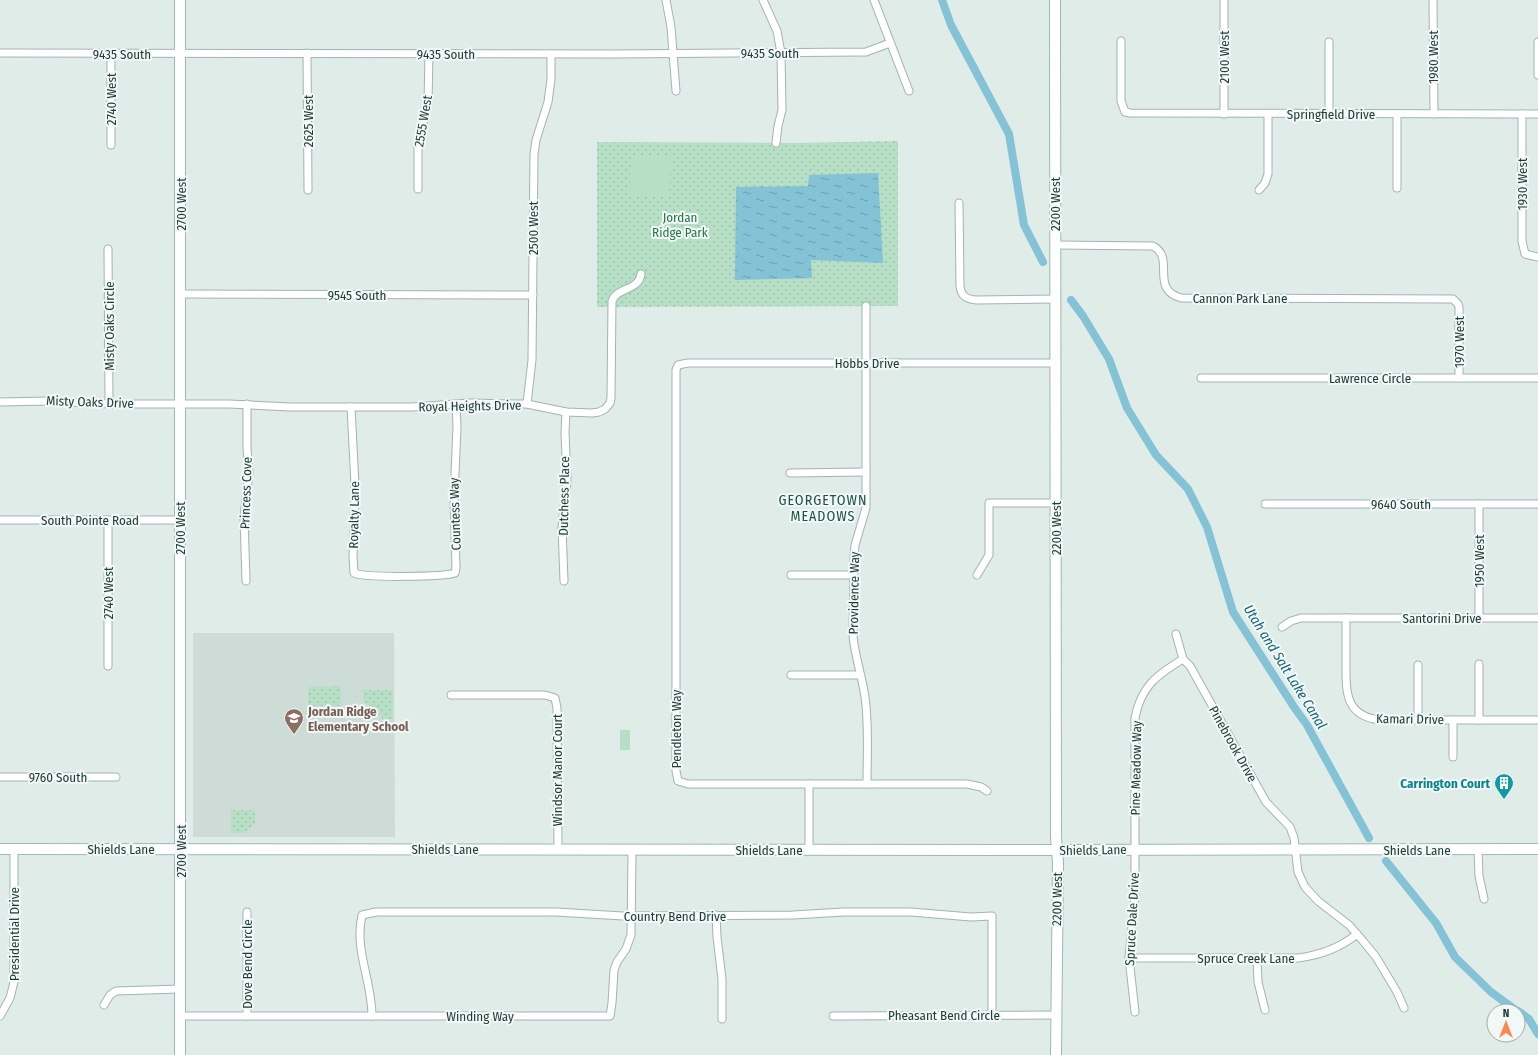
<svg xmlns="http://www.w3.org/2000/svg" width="1538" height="1055" font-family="'Fira Sans Condensed',sans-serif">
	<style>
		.built { fill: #cedcd7 }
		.grass { fill: url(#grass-dots) }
		.garden { fill: #b7dfc5 }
		.water { fill: url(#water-ripples) }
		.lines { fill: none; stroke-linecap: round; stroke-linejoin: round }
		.canal { stroke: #84c2d5; stroke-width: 8 }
		.street-casing { stroke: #a3b4b0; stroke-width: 9 }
		.secondary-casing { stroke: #9eb8b1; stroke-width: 12 }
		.street { stroke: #fff; stroke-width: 7 }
		.secondary { stroke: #fff; stroke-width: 10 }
		.labels { text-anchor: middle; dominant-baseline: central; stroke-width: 4; stroke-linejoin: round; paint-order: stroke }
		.street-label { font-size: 13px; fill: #203d38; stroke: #f1f8f5 }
		.park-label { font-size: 13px; fill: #27774d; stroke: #f1f8f5 }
		.education-label { font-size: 13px; font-weight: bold; fill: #785e54; stroke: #f1f8f5; text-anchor: start }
		.culture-label { font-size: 13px; font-weight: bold; fill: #0d838f; stroke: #f1f8f5; text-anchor: end }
		.neighbourhood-label { font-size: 14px; letter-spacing: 1px; fill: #1a5148; stroke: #f1f8f5 }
		.water-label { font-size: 14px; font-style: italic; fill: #16637d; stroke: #f1f8f5 }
	</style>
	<defs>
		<pattern id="grass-dots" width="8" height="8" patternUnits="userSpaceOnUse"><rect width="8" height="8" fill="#b7dfc5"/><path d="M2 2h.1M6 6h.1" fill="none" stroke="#9dc0aa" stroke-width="1.8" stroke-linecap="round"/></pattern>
		<pattern id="water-ripples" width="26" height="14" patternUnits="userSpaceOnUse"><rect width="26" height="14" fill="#84c2d5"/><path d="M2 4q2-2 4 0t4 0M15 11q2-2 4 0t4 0" fill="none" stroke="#6c9fae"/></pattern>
	</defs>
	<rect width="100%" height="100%" fill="#e0ece8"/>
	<path class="built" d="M193,633H394L395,837H193Z"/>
	<g class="grass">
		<path d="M898,141V306L597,307V142L793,143Z"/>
		<path d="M341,686V706H308V687Z"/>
		<path d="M363,690H393V719H383L363,700Z"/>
		<path d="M231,810H255V823L244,833H231Z"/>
	</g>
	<g class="garden">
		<path d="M631,156L671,157L669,197L629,195Z"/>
		<rect x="620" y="730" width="10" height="20"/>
	</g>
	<path class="water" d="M878,173L883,263L811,260L812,278L735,280L736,187L808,186L809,175Z"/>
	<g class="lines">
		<g class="canal">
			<path d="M942,0L951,25L1009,134L1024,225L1043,262"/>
			<path d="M1071,300L1083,316L1109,359L1127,408L1156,455L1188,489L1207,527L1233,612L1294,707L1307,725L1369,838"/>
			<path d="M1386,861L1436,923L1455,957L1491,992L1517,1011"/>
			<path d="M1518,1011L1529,1019L1538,1034"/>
		</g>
		<g class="street-casing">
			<g id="street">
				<path d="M666,0L671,27L676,91"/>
				<path d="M763,0L777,31L781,53L782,110L778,126L776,143"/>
				<path d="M874,0L909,91"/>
				<path d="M1224,0V114"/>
				<path d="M1433,0L1434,114"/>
				<path d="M1121,41V101L1125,112L1130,113L1538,114"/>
				<path d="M1538,42V75"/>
				<path d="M0,53L612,54L866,52L890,43"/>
				<path d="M307,53L308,190"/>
				<path d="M1329,114V42"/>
				<path d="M1397,114V188"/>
				<path d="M1522,114V241L1525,254L1538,257"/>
				<path d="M111,145V54"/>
				<path d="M418,189V143L428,103L429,54"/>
				<path d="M1259,190L1265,183L1268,174V114"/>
				<path d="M959,203L960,286C961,296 966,299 976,300L1055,299"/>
				<path d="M1055,245L1153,246C1176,258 1149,289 1181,298L1453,299L1458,304L1459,307V378"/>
				<path d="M108,249L109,404"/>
				<path d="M181,294L533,295"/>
				<path d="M866,306V508L855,545L854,557L853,636C855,657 862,676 865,697C869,725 867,755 867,784"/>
				<path d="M1201,378H1538"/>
				<path d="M0,402L50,401L109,404H229L290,407H412L470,403L514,404H527L566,412L592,413L599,412L605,409L610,403L611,398L612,301C617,287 639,291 641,274"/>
				<path d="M527,404L532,360L534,154L536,140L548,102L551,79V54"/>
				<path d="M351,407L355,485L353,556L354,573C364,578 444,577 455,573L456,568L454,497L457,427L456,404"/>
				<path d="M790,473L866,472"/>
				<path d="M1265,504H1538"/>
				<path d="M1479,504V618"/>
				<path d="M0,520H180"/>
				<path d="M108,520V666"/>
				<path d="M791,575H853"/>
				<path d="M977,575L989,555V503H1056"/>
				<path d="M246,581L244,517L249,473L247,448V404"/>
				<path d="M564,581L562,527L567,480L565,432L566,412"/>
				<path d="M1346,618C1346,632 1346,647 1346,662C1346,690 1344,716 1380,720H1538"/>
				<path d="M1282,627L1291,621L1301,618H1538"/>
				<path d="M1176,634L1183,659L1190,666L1266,802L1290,827L1294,838L1298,872L1305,887L1318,901L1349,925L1363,941L1376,957L1397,992L1404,1008"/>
				<path d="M1479,664V720"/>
				<path d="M1418,665V720"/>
				<path d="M791,675H860"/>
				<path d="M451,695H545L555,698L557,708L558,850"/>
				<path d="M1453,720V757"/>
				<path d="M0,777H116"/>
				<path d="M987,791L981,787L967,784H688L678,781L676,771V370L678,365L688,363H1055"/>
				<path d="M1478,849L1479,876L1484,899"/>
				<path d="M809,850V784"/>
				<path d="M247,912V1016"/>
				<path d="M716,915L717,937L722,979V1019"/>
				<path d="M1129,958H1298C1321,955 1340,948 1357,934"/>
				<path d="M1257,958L1258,982L1265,1010"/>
				<path d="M104,1005L110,995L116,991L180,989"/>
				<path d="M1135,1012L1129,958L1135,895V718C1141,686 1157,675 1183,659"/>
				<path d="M0,1016L10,998L14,982V849"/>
				<path d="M180,1016H610L612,1003L614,970L617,962L626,949L631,935L632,850"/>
				<path d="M372,1016C372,980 354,951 362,915L376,912H556L623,916L793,915L844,912H911L971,917L992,916V1015"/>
				<path d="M833,1016L1056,1015"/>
			</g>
		</g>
		<g class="secondary-casing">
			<g id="secondary">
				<path d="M1055,0L1056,837L1058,863L1056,1055"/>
				<path d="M0,849L1045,850L1538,849"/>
				<path d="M180,1055V0"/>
			</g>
		</g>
		<use href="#street" class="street"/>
		<use href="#secondary" class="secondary"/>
	</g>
	<defs>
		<g id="school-pin" transform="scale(1)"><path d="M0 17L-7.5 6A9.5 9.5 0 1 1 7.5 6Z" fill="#8d6e63" stroke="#f1f8f5"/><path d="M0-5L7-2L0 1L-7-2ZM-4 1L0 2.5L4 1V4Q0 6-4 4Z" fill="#fff"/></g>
		<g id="building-pin" transform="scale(1)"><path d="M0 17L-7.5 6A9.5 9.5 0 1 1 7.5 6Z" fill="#0f9aa8" stroke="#f1f8f5"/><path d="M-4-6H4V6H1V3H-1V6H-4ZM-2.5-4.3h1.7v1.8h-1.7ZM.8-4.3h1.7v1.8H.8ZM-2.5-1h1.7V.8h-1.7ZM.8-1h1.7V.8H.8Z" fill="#fff"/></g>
	</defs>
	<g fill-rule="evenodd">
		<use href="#school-pin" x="294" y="718"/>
		<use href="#building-pin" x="1504" y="783"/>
	</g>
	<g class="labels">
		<g class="street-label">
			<text x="770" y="53">9435 South</text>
			<text x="122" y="54">9435 South</text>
			<text x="446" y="54">9435 South</text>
			<text transform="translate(1224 57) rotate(-90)">2100 West</text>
			<text transform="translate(1433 57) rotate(-90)">1980 West</text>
			<text transform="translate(111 99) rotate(-90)">2740 West</text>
			<text x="1331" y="114">Springfield Drive</text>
			<text transform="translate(308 121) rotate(-90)">2625 West</text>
			<text transform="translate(423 121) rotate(-80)">2555 West</text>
			<text transform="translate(1522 184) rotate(-90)">1930 West</text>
			<text transform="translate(181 204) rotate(-90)">2700 West</text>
			<text transform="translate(1055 204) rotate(-90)">2200 West</text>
			<text transform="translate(533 228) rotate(-90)">2500 West</text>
			<text x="357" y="295">9545 South</text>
			<text x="1240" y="298">Cannon Park Lane</text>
			<text transform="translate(109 326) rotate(-90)">Misty Oaks Circle</text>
			<text transform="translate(1459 342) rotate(-90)">1970 West</text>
			<text x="867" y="363">Hobbs Drive</text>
			<text x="1370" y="378">Lawrence Circle</text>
			<text transform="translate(90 402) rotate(2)">Misty Oaks Drive</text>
			<text transform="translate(470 406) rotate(-1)">Royal Heights Drive</text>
			<text transform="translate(246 493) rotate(-88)">Princess Cove</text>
			<text transform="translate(564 496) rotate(-89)">Dutchess Place</text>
			<text x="1401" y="504">9640 South</text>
			<text transform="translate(455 514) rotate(-92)">Countess Way</text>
			<text transform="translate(354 515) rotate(-89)">Royalty Lane</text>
			<text x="90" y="520">South Pointe Road</text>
			<text transform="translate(180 528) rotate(-90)">2700 West</text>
			<text transform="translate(1056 528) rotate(-90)">2200 West</text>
			<text transform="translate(1479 561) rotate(-90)">1950 West</text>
			<text transform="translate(108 593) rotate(-90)">2740 West</text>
			<text transform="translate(854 593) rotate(-89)">Providence Way</text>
			<text x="1442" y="618">Santorini Drive</text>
			<text transform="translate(1410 719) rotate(1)">Kamari Drive</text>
			<text transform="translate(676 729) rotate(-90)">Pendleton Way</text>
			<text transform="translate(1233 744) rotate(61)">Pinebrook Drive</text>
			<text transform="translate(1136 768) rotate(-89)">Pine Meadow Way</text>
			<text transform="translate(557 770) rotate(-90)">Windsor Manor Court</text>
			<text x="58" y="777">9760 South</text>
			<text x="121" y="849">Shields Lane</text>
			<text x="445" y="849">Shields Lane</text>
			<text x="769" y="850">Shields Lane</text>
			<text transform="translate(1093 850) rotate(-1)">Shields Lane</text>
			<text x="1417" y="850">Shields Lane</text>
			<text transform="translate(181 851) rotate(-90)">2700 West</text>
			<text transform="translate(1057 899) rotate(-89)">2200 West</text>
			<text x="675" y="916">Country Bend Drive</text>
			<text transform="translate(1132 919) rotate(-87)">Spruce Dale Drive</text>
			<text transform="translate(14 934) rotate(-90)">Presidential Drive</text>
			<text x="1246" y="958">Spruce Creek Lane</text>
			<text transform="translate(247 964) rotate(-90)">Dove Bend Circle</text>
			<text x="944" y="1015">Pheasant Bend Circle</text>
			<text x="480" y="1016">Winding Way</text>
		</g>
		<g class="park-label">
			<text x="680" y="217">Jordan<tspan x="680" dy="15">Ridge Park</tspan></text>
		</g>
		<g class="education-label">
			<text x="308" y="711">Jordan Ridge<tspan x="308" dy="15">Elementary School</tspan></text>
		</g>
		<g class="culture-label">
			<text x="1490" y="783">Carrington Court</text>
		</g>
		<g class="neighbourhood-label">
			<text x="823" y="500">GEORGETOWN<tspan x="823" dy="16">MEADOWS</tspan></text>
		</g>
		<g class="water-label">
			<text transform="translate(1285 667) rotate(58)">Utah and Salt Lake Canal</text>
		</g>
	</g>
	<g transform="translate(1506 1023)"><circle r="19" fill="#f1f8f5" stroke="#9dada9"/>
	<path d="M0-3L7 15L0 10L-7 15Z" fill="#fa8850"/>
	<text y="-6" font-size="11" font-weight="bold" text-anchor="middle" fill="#203d38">N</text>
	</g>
</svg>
